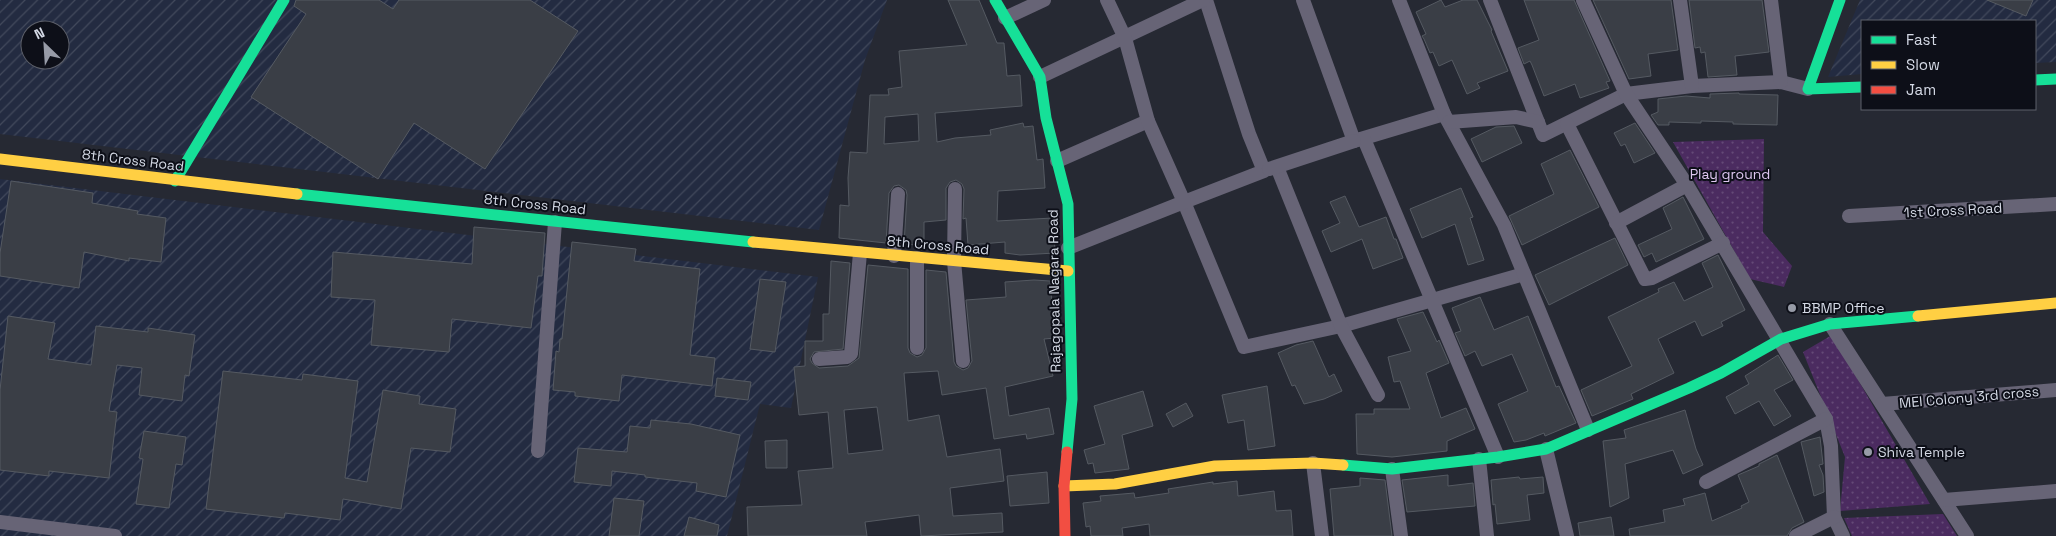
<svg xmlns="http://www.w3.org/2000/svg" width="2056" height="536" font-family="'Space Grotesk',sans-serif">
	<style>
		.industrial { fill: url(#industrial-furrows); fill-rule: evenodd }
		.green { fill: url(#green-dots) }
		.building { fill: #3a3e46; stroke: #555a62; fill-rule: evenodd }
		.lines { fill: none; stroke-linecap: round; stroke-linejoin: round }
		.street { stroke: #676476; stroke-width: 14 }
		.fast { stroke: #16e098; stroke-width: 11 }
		.slow { stroke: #ffcf43; stroke-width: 11 }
		.jam { stroke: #f24e42; stroke-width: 11 }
		.poi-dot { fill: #979ba7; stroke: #0d0f18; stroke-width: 2 }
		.labels { text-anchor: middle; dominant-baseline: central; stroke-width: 4; stroke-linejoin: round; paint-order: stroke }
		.street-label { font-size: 14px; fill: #d4d9e5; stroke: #0d0f18 }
		.park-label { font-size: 14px; fill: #dec6f0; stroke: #0d0f18 }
		.poi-label { font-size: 14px; fill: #d4d9e5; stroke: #0d0f18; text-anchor: start }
	</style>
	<defs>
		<pattern id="industrial-furrows" width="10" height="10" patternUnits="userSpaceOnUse" patternTransform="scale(1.25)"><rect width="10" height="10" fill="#232b41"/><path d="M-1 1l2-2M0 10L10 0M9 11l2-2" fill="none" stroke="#42495c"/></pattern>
		<pattern id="green-dots" width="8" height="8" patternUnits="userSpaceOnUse" patternTransform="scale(1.25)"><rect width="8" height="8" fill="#4b2b60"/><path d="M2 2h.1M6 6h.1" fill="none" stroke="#644977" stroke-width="1.8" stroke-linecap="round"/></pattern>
	</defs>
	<rect width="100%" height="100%" fill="#262933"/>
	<g class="industrial">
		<path d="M0,0H887L865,60L819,230L0,134ZM30,30H60V60H30Z"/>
		<path d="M1860,0H2056V62L2035,63V21H1862V74L1828,77Z"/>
		<path d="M0,179L818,277L791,408L760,404L727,536H0Z"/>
	</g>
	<g class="green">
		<path d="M1764,139L1763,232L1792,266L1784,287L1750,279L1673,142Z"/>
		<path d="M1832,335L1930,504L1840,511L1845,457L1803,352Z"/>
		<path d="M1943,514L1957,536H1852L1844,518Z"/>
	</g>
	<g class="building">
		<path d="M296,0H379L393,9L399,0H530L578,31L485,169L414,123L378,179L251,97L306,14L294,6Z"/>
		<path d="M948,0H979L997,43H1004L1007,76L1020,75L1022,106L935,113L937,142L955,138L991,135L990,130L1023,123L1024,127L1033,126L1037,160L1043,159L1045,188L998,191L997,221L1053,218L1055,253L1020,255L1005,253V242L968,245L966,218L963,219L964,189L962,184L956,180L950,182L946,188V220L924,222V239H916V245L904,244L907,195L906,190L899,185L894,186L889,193L886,243L839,238L840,205L849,206L848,178L850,152L867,153L870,95H889L888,89L902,87L899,51L967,45ZM918,114L919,141L884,144L885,117Z"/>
		<path d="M1441,0L1445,7L1463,0H1477L1492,30L1491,31L1508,71L1477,83L1480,88L1467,94L1452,60L1439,66L1433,52L1430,53L1424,39L1422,36L1426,34L1416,12Z"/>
		<path d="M1524,0H1574L1610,81L1606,82L1609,88L1580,98L1575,84L1544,96L1532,65L1530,61L1524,64L1518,48L1539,40Z"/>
		<path d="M1593,0H1671L1678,50L1648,54L1651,76L1629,79Z"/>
		<path d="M1689,0H1762L1769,52L1735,56L1737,75L1708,77L1705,52L1701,53L1700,47L1695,48Z"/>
		<path d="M1987,0H2033L2026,16Z"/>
		<path d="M1739,93V94L1778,95L1777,125L1733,124V122L1701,121V123L1669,122V125H1658L1651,115L1658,112V99L1686,96L1710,98V94Z"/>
		<path d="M1635,123L1655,153L1634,163L1625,144L1621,146L1614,133Z"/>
		<path d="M1514,126L1522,143L1482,162L1471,139L1496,127Z"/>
		<path d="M1570,150L1599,207L1522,245L1509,216L1554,194L1541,164Z"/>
		<path d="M11,181L93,193L92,203L138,211L137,214L166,218L161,262L129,258V261L84,252L79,288L0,276V253Z"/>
		<path d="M1461,188L1473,217L1470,218L1484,260L1468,265L1455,224L1422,238L1410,209Z"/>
		<path d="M1345,196L1359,227L1386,217L1394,239H1396L1403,258L1373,269L1362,239L1331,252L1322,231L1340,223L1330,202Z"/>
		<path d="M1683,197L1704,239L1656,262L1652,253L1644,257L1638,245L1672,229L1663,208Z"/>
		<path d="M474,227L545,233L542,276H538L531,328L452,319L449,352L371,345L375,300L331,297L333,252L472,264Z"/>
		<path d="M1615,238L1628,265L1549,305L1535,275Z"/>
		<path d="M572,242L636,249L634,261L700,269L690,355L715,358L712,386L622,375L619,401L575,396V392L553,390L556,351L559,352L560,339H562Z"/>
		<path d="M1718,255L1745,310L1721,322L1723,326L1702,336L1695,321L1658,339L1674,373L1631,394L1633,399L1592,416L1581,390L1632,366L1608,317L1659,292L1658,289L1674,282L1684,301L1713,287L1702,263Z"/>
		<path d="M831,261L850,263L843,349L814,352L810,359L812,363L819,368L848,366L859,358L868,265L908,269V348L910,353L917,357L922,355L926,348V270L946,272L954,362L956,366L963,370L968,368L972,361L966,300L1006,297L1005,282L1034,280L1050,281L1055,338L1044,339L1053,376L1005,387L1009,416L1049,408L1054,434L1027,439L1026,434L994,439L986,388L942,395L938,371L904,373L908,421L939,415L947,457L1000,449L1004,481L950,488L953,516L1002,513L1003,532L921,536L919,515L865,522L867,536H748L747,507L802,505L798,471L833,468L828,412L799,415L794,367L805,366V341H823V314H829ZM877,407L883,450L848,454L844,410Z"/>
		<path d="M760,279L786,282L775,352L750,349Z"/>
		<path d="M1480,297L1494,330L1528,316L1556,387L1559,386L1576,423L1545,436L1544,433L1526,440L1514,442L1498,404L1528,391L1512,354L1482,366L1475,351L1465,356L1455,333L1461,331L1452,308Z"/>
		<path d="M1423,312L1437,342L1439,340L1449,363L1426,373L1441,418L1466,408L1475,429L1447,441V451L1392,457L1357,454L1356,414H1374V409H1410L1400,381L1394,382L1388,357L1411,351L1397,319Z"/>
		<path d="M8,316L55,323L48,359L91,365L96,326L148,332V328L195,335L189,376L185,375L182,401L139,395L142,368L117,365L109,411L117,412L109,478L49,471V476L0,470V390Z"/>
		<path d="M1313,341L1329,377L1334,374L1342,391L1324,399L1304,404L1295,385L1292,386L1278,353L1296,345Z"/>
		<path d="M1778,355L1793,380L1774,390L1791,416L1774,426L1759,401L1735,414L1726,397L1749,384L1745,376Z"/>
		<path d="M223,371L302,380L303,374L358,381L345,478L367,482L383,390L420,396L419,404L456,409L450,452L411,448L401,509L343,499L340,520L285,513L284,518L206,509Z"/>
		<path d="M717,378L751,382L748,400L715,396Z"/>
		<path d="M1267,386L1275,446L1248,450L1244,420L1228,423L1222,395Z"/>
		<path d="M1143,391L1153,426L1122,435L1129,469L1095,473L1093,463L1088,464L1084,450L1105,444L1094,406Z"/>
		<path d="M1186,403L1193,416L1173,427L1166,414Z"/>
		<path d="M1685,410L1696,449L1703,465L1683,474L1673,450L1625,464L1629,498L1610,507L1603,441L1626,438L1624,430Z"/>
		<path d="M651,420L691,424L740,435L726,497L696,491L697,483L645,477V475L612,471L611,486L574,482L578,448L627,452L630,426L650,428Z"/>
		<path d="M144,431L186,437L182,465L176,464L169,508L136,504L143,459L139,458Z"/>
		<path d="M1820,437L1823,464L1819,465L1823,475L1824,492L1814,496L1801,442Z"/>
		<path d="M787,440V468H766L765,441Z"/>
		<path d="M1777,455L1804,522L1792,528L1787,536H1630L1629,529L1665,522L1663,510L1685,505L1683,499L1705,493L1712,521L1742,508L1741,506L1749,502L1738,475L1759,466V464Z"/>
		<path d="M1047,472L1049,503L1010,506L1007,476Z"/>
		<path d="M1448,475V486L1473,483L1475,506L1407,512L1402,480Z"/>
		<path d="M1519,477L1520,479L1543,477L1544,493L1527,495L1530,520L1497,524L1495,504L1493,505L1491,480Z"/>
		<path d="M1360,478L1385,480L1392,536H1334L1330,489L1360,486Z"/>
		<path d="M1237,481L1238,496L1274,491L1276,511L1291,510L1293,536H1150L1149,524L1122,528L1123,536H1091L1090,526L1086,527L1083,503L1101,501L1100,496L1134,493L1135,498L1169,493L1168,489L1213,482V484Z"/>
		<path d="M614,498L644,501L639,536H609Z"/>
		<path d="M689,517L719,525L717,536H684Z"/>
		<path d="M1611,517L1614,536H1580L1578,523Z"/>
	</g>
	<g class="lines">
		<g class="street">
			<path d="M1206,0L1249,134L1264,171L1184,202L1244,347L1341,326L1524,274"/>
			<path d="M1303,0L1354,141L1444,114"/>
			<path d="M1399,0L1444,114L1504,225L1588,430"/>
			<path d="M1490,0L1543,135L1626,94L1692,86L1781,82L1808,89"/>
			<path d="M1583,0L1626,94L1687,185L1826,419L1831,446L1834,517L1843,536"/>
			<path d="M1680,0L1692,86"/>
			<path d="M1771,0L1781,82"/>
			<path d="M1005,18L1044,0"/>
			<path d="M1040,77L1203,0"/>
			<path d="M1449,122L1516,117L1538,122"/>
			<path d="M1567,124L1645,279L1652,278L1723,243"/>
			<path d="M1364,139L1498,457"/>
			<path d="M1057,161L1148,121"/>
			<path d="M1277,167L1341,326L1378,395"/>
			<path d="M1269,169L1354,141"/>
			<path d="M955,189L954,261L963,361"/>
			<path d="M1849,216L2056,204"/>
			<path d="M1616,223L1687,185"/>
			<path d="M1068,248L1184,202L1148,121L1125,38L1107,0"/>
			<path d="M894,256L898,194"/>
			<path d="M917,258V348"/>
			<path d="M1830,324L1967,536"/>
			<path d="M819,359L847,357L851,354L860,253"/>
			<path d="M1882,404L2056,390"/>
			<path d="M1546,449L1567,536"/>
			<path d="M538,451L555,222"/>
			<path d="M1479,459L1487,536"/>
			<path d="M1313,463L1322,536"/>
			<path d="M1392,469L1401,536"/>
			<path d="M1706,482L1826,419"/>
			<path d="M1944,500L2056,491"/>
			<path d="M0,522L115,536"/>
			<path d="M1796,536L1834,517"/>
		</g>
		<g class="fast">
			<path d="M995,0L1040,77L1046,118L1068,204L1072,399L1067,452"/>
			<path d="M1840,0L1808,89L1862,87"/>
			<path d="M2035,80L2056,79"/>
			<path d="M175,181L284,0"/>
			<path d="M297,194L753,242"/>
			<path d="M1343,465L1392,469L1498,457L1546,449L1689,388L1721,373L1781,339L1830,324L1918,316"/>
		</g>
		<g class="slow">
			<path d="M0,159L297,194"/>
			<path d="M753,242L1068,271"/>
			<path d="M1918,316L2056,303"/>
			<path d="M1064,486L1115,484L1215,466L1313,463L1343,465"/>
		</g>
		<path class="jam" d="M1065,536L1064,486L1067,452"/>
	</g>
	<g class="poi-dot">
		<circle cx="1792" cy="308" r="5"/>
		<circle cx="1868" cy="452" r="5"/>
	</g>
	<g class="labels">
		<g class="street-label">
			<text transform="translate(133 160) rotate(7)">8th Cross Road</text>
			<text transform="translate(535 204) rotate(6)">8th Cross Road</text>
			<text transform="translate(1953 210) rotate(-3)">1st Cross Road</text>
			<text transform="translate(938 245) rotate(5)">8th Cross Road</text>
			<text transform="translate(1054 291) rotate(-91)">Rajagopala Nagara Road</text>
			<text transform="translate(1969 397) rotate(-5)">MEI Colony 3rd cross</text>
		</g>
		<g class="park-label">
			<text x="1730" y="174">Play ground</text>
		</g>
		<g class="poi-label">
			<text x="1802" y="308">BBMP Office</text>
			<text x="1878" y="452">Shiva Temple</text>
		</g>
	</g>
	<rect x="1861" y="20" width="175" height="90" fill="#0d0f18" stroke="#5d606a"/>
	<rect x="1871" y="36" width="25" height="8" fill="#16e098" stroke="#5d606a"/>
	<text x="1906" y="45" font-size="15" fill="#d4d9e5">Fast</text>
	<rect x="1871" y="61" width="25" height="8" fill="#ffcf43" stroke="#5d606a"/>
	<text x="1906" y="70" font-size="15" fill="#d4d9e5">Slow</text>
	<rect x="1871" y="86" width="25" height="8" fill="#f24e42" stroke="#5d606a"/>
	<text x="1906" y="95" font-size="15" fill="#d4d9e5">Jam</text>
	<g transform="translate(45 45) rotate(335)"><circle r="24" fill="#0d0f18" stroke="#5d606a"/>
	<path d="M0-4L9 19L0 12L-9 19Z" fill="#979ba7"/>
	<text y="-8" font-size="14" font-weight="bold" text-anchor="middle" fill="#d4d9e5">N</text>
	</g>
</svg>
